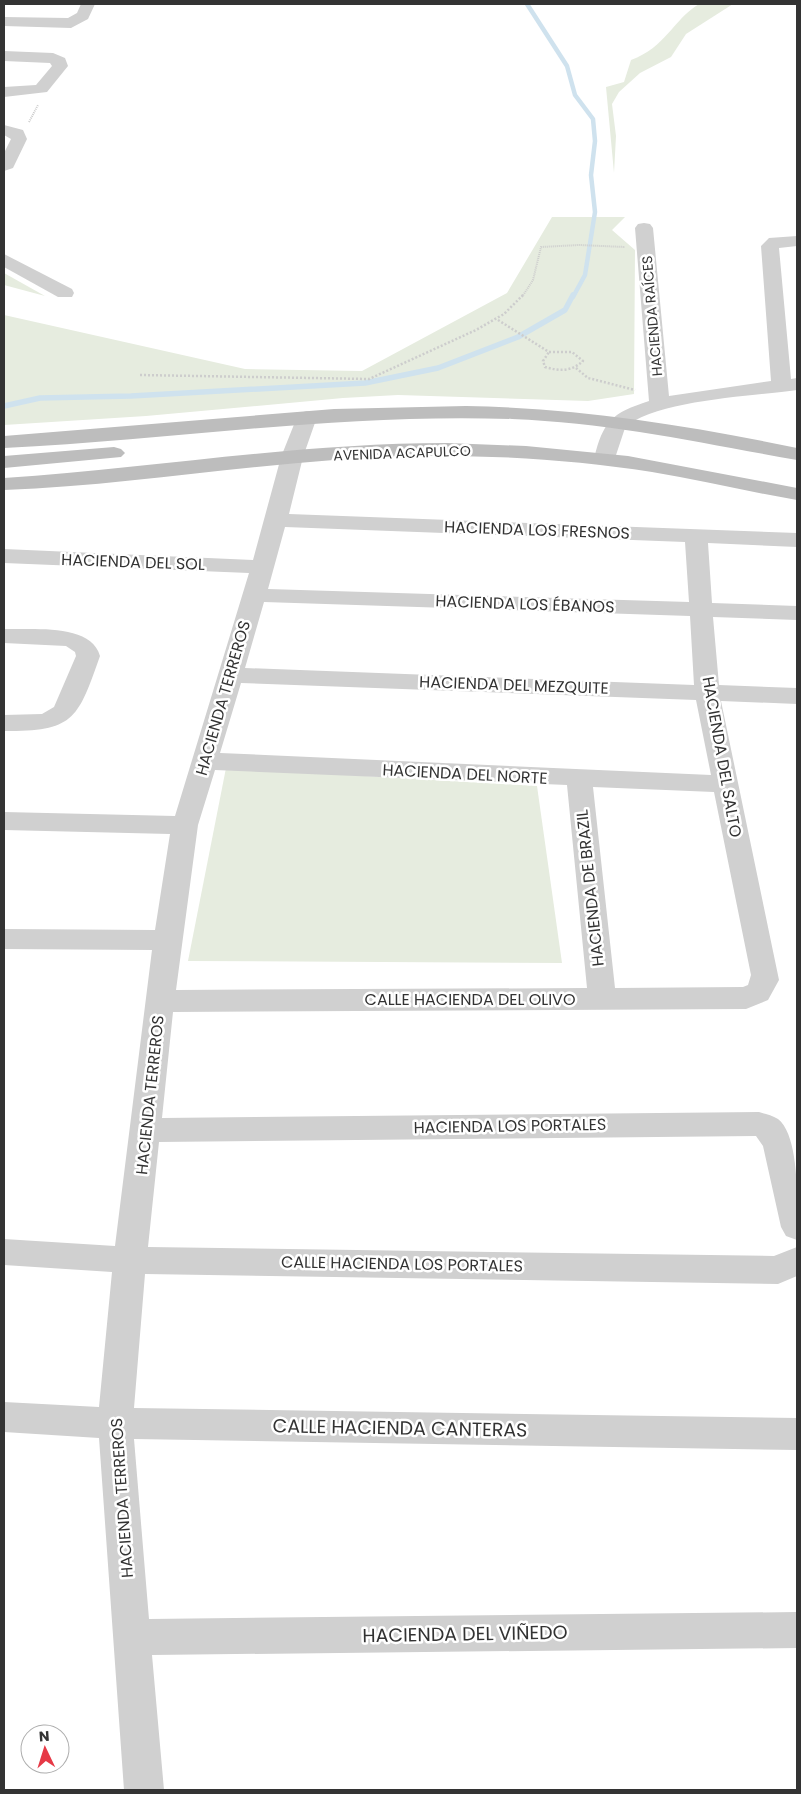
<svg xmlns="http://www.w3.org/2000/svg" width="801" height="1794" font-family="Poppins,sans-serif">
	<style>
		.green { fill: #e6ecdf }
		.lines { fill: none; stroke-linecap: round; stroke-linejoin: round }
		.stream-far1 { stroke: #cfe2ee; stroke-width: 4.5 }
		.stream { stroke: #cfe2ee; stroke-width: 5.5 }
		.path-far1 { stroke: #cdcdcd; stroke-width: 2; stroke-dasharray: 1 1; stroke-linecap: butt }
		.path { stroke: #cdcdcd; stroke-width: 2.5; stroke-dasharray: 2 2; stroke-linecap: butt }
		.street { fill: #d0d0d0; fill-rule: evenodd }
		.secondary { fill: #bdbdbd; fill-rule: evenodd }
		.labels { text-anchor: middle; dominant-baseline: central; stroke-width: 5; stroke-linejoin: round; paint-order: stroke }
		.far-street-label { font-size: 14px; fill: #333; stroke: #fff }
		.street-label { font-size: 16px; fill: #333; stroke: #fff }
		.near-street-label { font-size: 19px; fill: #333; stroke: #fff }
	</style>
	<rect width="100%" height="100%" fill="#fff"/>
	<g class="green">
		<path d="M699,4H733L686,34L671,57L640,73L619,92L612,104L616,136L614,173L606,87L624,82L631,60C666,47 672,21 699,4Z"/>
		<path d="M552,217H625L612,230L635,250L634,394L588,401L398,395L343,398L146,416L4,425V315L245,369L362,371L507,293Z"/>
		<path d="M4,273L45,296L4,285Z"/>
		<path d="M226,768L537,786L562,963L188,961Z"/>
	</g>
	<g class="lines">
		<path class="stream-far1" d="M527,4L567,66L575,95L593,119L595,141L591,175L595,212L585,275L573,297"/>
		<path class="stream" d="M4,406L40,398L131,396L365,383L438,368L518,337L565,310L573,295"/>
		<g class="path-far1">
			<path d="M29,122L38,105"/>
			<path d="M522,297L533,280L541,247L579,245L625,247"/>
		</g>
		<g class="path">
			<path d="M498,320L549,352"/>
			<path d="M549,352H572L583,361C571,372 559,371 545,367L543,361Z"/>
			<path d="M576,368L588,378L635,390"/>
			<path d="M140,375L369,379L476,330L504,314L523,295"/>
		</g>
		<g class="street">
			<path d="M81,4H95L88,19L71,28L4,26V17L68,18L77,13Z"/>
			<path d="M4,51L53,53L65,58L68,66L47,92L4,97V87L36,85L52,66L50,63L4,61Z"/>
			<path d="M4,125L23,130L27,139L13,168L4,171V153L11,139L4,135Z"/>
			<path d="M644,223L650,224L653,228L669,396L771,381L761,246L769,238L797,236V246L779,248L791,379L797,378V390C756,396 653,400 625,428L613,464L605,465L597,464L594,459C603,421 612,413 649,401L635,228L638,224Z"/>
			<path d="M4,254L72,289L74,293L72,297H58L4,267Z"/>
			<path d="M307,411L314,413L317,417L303,457L289,514L797,533V547L708,543L712,603L797,606V620L713,617L719,685L797,688V704L721,701L779,980L768,1000L746,1009L173,1012L162,1118L759,1112C765,1114 772,1115 778,1119C801,1137 797,1210 797,1240L786,1236L781,1227L763,1146L756,1136L159,1142L148,1247L774,1256L797,1247V1276L778,1284L145,1274L134,1408L797,1418V1450L134,1439L149,1619L797,1612V1648L152,1655L164,1790H124L99,1438L4,1432V1402L99,1407L112,1272L4,1265V1239L115,1246L152,950L4,949V929L155,930L170,834L4,830V812L175,816L249,573L4,563V549L253,560L281,457L297,417L300,413ZM285,527L685,542L689,602L268,589ZM264,602L690,616L694,685L245,668ZM241,683L696,700L711,775L220,753ZM215,770L567,785L587,988L176,990L198,825ZM593,787L714,792L751,975L748,985L743,987L615,988Z"/>
			<path d="M4,629C32,630 91,623 100,656C78,718 75,732 4,731V715L42,714L54,707L76,656L75,652L66,646L4,643Z"/>
		</g>
		<g class="secondary">
			<path d="M466,406C579,408 687,425 797,448V460C700,443 612,423 512,419C341,413 173,440 4,448V436L334,409Z"/>
			<path d="M447,443L526,446L628,456L797,488V500C749,492 700,480 652,472C575,460 497,455 420,456C280,458 143,485 4,490V478C152,468 299,443 447,443Z"/>
			<path d="M114,447L121,449L125,453L121,457L4,468V456Z"/>
		</g>
	</g>
	<g class="labels">
		<g class="far-street-label">
			<text transform="translate(652 316) rotate(-95)">HACIENDA RAÍCES</text>
			<text transform="translate(402 453) rotate(-2)">AVENIDA ACAPULCO</text>
		</g>
		<g class="street-label">
			<text transform="translate(537 530) rotate(2)">HACIENDA LOS FRESNOS</text>
			<text transform="translate(133 562) rotate(2)">HACIENDA DEL SOL</text>
			<text transform="translate(525 604) rotate(2)">HACIENDA LOS ÉBANOS</text>
			<text transform="translate(514 685) rotate(2)">HACIENDA DEL MEZQUITE</text>
			<text transform="translate(223 698) rotate(-74)">HACIENDA TERREROS</text>
			<text transform="translate(722 757) rotate(80)">HACIENDA DEL SALTO</text>
			<text transform="translate(465 774) rotate(3)">HACIENDA DEL NORTE</text>
			<text transform="translate(590 888) rotate(-96)">HACIENDA DE BRAZIL</text>
			<text x="470" y="999">CALLE HACIENDA DEL OLIVO</text>
			<text transform="translate(150 1095) rotate(-84)">HACIENDA TERREROS</text>
			<text transform="translate(510 1126) rotate(-1)">HACIENDA LOS PORTALES</text>
			<text transform="translate(402 1264) rotate(1)">CALLE HACIENDA LOS PORTALES</text>
			<text transform="translate(122 1498) rotate(-94)">HACIENDA TERREROS</text>
		</g>
		<g class="near-street-label">
			<text transform="translate(400 1428) rotate(1)">CALLE HACIENDA CANTERAS</text>
			<text transform="translate(465 1634) rotate(-1)">HACIENDA DEL VIÑEDO</text>
		</g>
	</g>
	<rect width="801" height="1794" fill="none" stroke="#333333" stroke-width="10"/>
	<g transform="translate(45 1749) rotate(356)"><circle r="24" fill="#ffffff" stroke="#adadad"/>
	<path d="M0-4L9 19L0 12L-9 19Z" fill="#e63946"/>
	<text y="-8" font-size="14" font-weight="bold" text-anchor="middle" fill="#333333">N</text>
	</g>
</svg>
